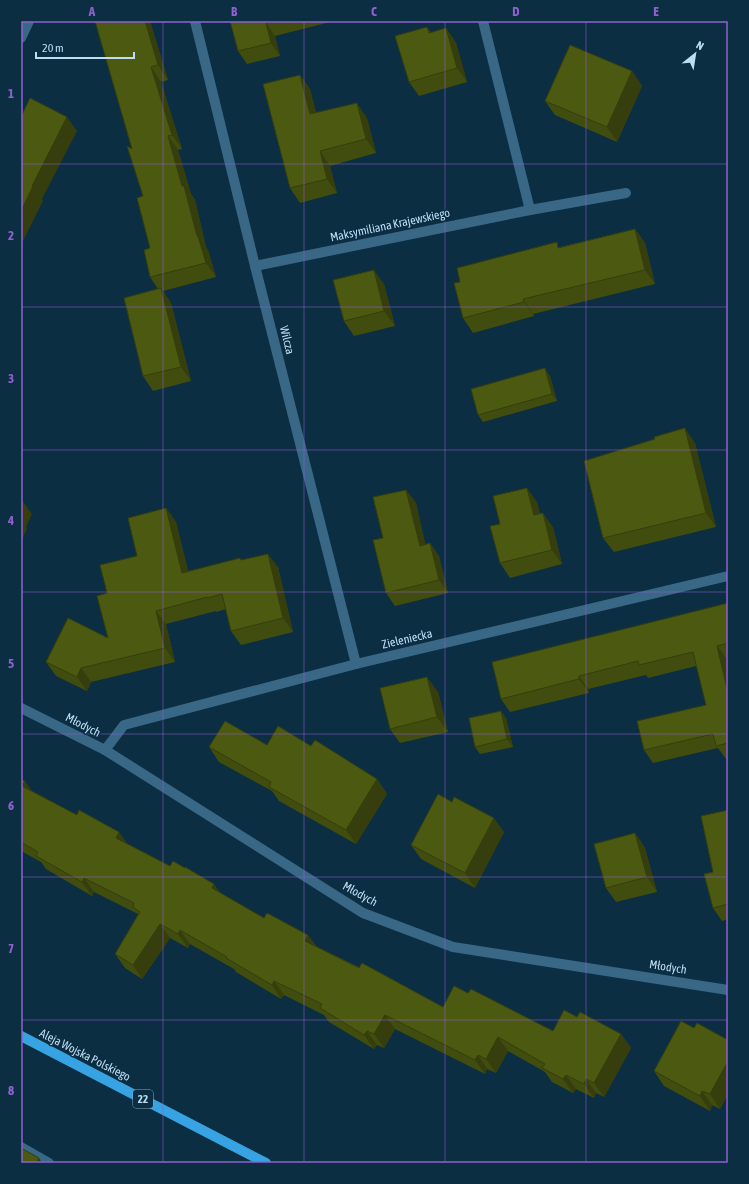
<svg xmlns="http://www.w3.org/2000/svg" width="749" height="1184" font-family="'Asap Condensed',sans-serif">
	<style>
		.lines { fill: none; stroke-linecap: round; stroke-linejoin: round }
		.minor { stroke: #396886; stroke-width: 10 }
		.major { stroke: #37a3e2; stroke-width: 10 }
		.wall { fill: #414d0f }
		.shaded-wall { fill: #353e0c }
		.building { fill: #4c5911; stroke: #353e0c }
		.grid { fill: none; stroke: #8f61cf; stroke-width: 1; stroke-opacity: 0.55 }
		.labels { text-anchor: middle; dominant-baseline: central; stroke-width: 3; stroke-linejoin: round; paint-order: stroke }
		.shield { fill: #0b2e43; stroke: #88a8be; stroke-width: 1 }
		.shield-label { font-size: 11px; font-weight: bold; fill: #bdddf3 }
		.street-label { font-size: 12px; fill: #bdddf3; stroke: #0b2e43 }
		.neatline { fill: none; stroke: #8f61cf; stroke-width: 1.5 }
		.grid-label { font-size: 13px; text-anchor: middle; font-weight: bold; fill: #8f61cf }
	</style>
	<rect width="100%" height="100%" fill="#0b2e43"/>
	<g class="lines">
		<g class="minor">
			<path d="M195,21L255,266L356,664"/>
			<path d="M21,38L29,21"/>
			<path d="M530,210L626,193"/>
			<path d="M255,266L530,210L483,21"/>
			<path d="M21,708L105,750L363,913L453,947L728,990"/>
			<path d="M105,750L124,725L356,664L728,576"/>
			<path d="M21,1147L49,1163"/>
		</g>
		<path class="major" d="M21,1036L266,1163"/>
	</g>
	<g class="wall">
		<path d="M95,21H150L168,80L161,82L182,149L178,150L191,194L195,200L206,247L208,250L216,277L163,291L171,303L191,381L153,391L143,376L158,289L150,277V248L143,196L132,149Z"/>
		<path d="M230,21H334L275,36L280,56L247,64L238,51Z"/>
		<path d="M427,27L431,33L446,28L456,43L467,82L419,96L409,82Z"/>
		<path d="M632,71L642,86L617,142L555,115L545,101Z"/>
		<path d="M300,75L310,89L316,113L367,118L376,153L330,166L337,193L300,203L290,188Z"/>
		<path d="M635,229L645,243L655,284L533,314L534,316L473,333L463,318L460,282L560,247Z"/>
		<path d="M384,284L395,326L354,336L344,321Z"/>
		<path d="M550,376L557,401L483,422L478,415Z"/>
		<path d="M695,443L716,527L614,552L603,538Z"/>
		<path d="M406,490L416,503L425,544L430,543L439,556L448,593L395,606L386,593L383,538Z"/>
		<path d="M537,502L540,514L553,527L562,564L510,578L500,563V524Z"/>
		<path d="M166,508L176,522L188,571L241,560L278,567L293,632L241,645L231,631L226,609L216,612V611L166,624L175,662L91,682L87,691L56,676L46,662L108,638L107,593L137,556Z"/>
		<path d="M728,603V659H727L728,665V758L726,759L718,748L653,763L644,750L706,705L696,666L648,678L646,675L588,689L589,693L510,712L501,699Z"/>
		<path d="M438,692L448,732L400,743L390,729Z"/>
		<path d="M501,711L506,718L513,747L480,754L475,747Z"/>
		<path d="M267,745L311,746L377,779L387,794L356,844L279,801L272,791L219,762L209,747Z"/>
		<path d="M21,779L32,792L77,815L119,832L127,844L220,893L264,918L308,935L317,947L443,1007L468,993L553,1031L577,1017L621,1034L631,1048L604,1097L596,1093L594,1098L576,1089L573,1093L552,1082L545,1072L508,1051L496,1073L487,1069L485,1074L395,1029L384,1048L377,1045L374,1049L329,1022L324,1015L284,995L281,999L236,972L234,969L190,944L188,948L170,938L142,979L125,968L115,954L138,914L94,892L92,896L46,869L41,862L21,851Z"/>
		<path d="M452,802L504,832L475,888L421,859L411,845Z"/>
		<path d="M728,810V919L722,921L713,908V872Z"/>
		<path d="M635,833L645,848L657,892L616,902L606,888Z"/>
		<path d="M694,1028L728,1040V1094L720,1109L712,1105L710,1111L664,1086L654,1071Z"/>
	</g>
	<g class="shaded-wall">
		<path d="M145,21H150L168,80L158,65Z"/>
		<path d="M266,23L275,36L280,56L271,43Z"/>
		<path d="M446,28L456,43L467,82L457,68Z"/>
		<path d="M151,67L161,82L182,149L172,135Z"/>
		<path d="M632,71L642,86L617,142L607,127Z"/>
		<path d="M300,75L310,89L320,128L310,114Z"/>
		<path d="M357,103L367,118L376,153L366,139Z"/>
		<path d="M67,117L77,131L42,199L43,201L21,245V211L32,186Z"/>
		<path d="M168,136L178,150L191,194L195,200L206,247L208,250L216,277L206,263L182,186Z"/>
		<path d="M320,151L330,166L337,193L327,179Z"/>
		<path d="M635,229L645,243L655,284L645,270Z"/>
		<path d="M374,270L384,284L395,326L384,311Z"/>
		<path d="M161,288L171,303L191,381L181,367Z"/>
		<path d="M523,299L533,314L534,316L524,302Z"/>
		<path d="M545,368L550,376L557,401L552,394Z"/>
		<path d="M685,428L695,443L716,527L706,513Z"/>
		<path d="M527,488L537,502L544,530L534,515Z"/>
		<path d="M406,490L416,503L429,559L420,546Z"/>
		<path d="M22,500L32,514L26,527L27,529L21,542V503Z"/>
		<path d="M166,508L176,522L192,586L182,573Z"/>
		<path d="M543,513L553,527L562,564L552,550Z"/>
		<path d="M430,543L439,556L448,593L439,580Z"/>
		<path d="M268,554L278,567L293,632L283,618Z"/>
		<path d="M156,611L166,624L175,662L165,648Z"/>
		<path d="M717,646L727,659L728,665V693Z"/>
		<path d="M81,668L91,682L87,691L77,677Z"/>
		<path d="M579,676L588,689L589,693L579,679Z"/>
		<path d="M427,677L438,692L448,732L437,717Z"/>
		<path d="M501,711L506,718L513,747L507,739Z"/>
		<path d="M377,779L387,794L356,844L346,830Z"/>
		<path d="M25,781L35,795L22,786Z"/>
		<path d="M494,818L504,832L475,888L465,873Z"/>
		<path d="M119,832L129,846L116,838Z"/>
		<path d="M635,833L645,848L657,892L647,877Z"/>
		<path d="M84,878L94,892L92,896L82,882Z"/>
		<path d="M214,884L224,898L212,888Z"/>
		<path d="M160,924L170,938L142,979L133,965Z"/>
		<path d="M180,930L190,944L188,948L178,934Z"/>
		<path d="M308,935L318,949L305,941Z"/>
		<path d="M274,981L284,995L281,999L272,985Z"/>
		<path d="M385,1015L395,1029L384,1048L374,1034Z"/>
		<path d="M367,1031L377,1045L374,1049L364,1035Z"/>
		<path d="M621,1034L631,1048L604,1097L594,1083Z"/>
		<path d="M498,1037L508,1051L496,1073L486,1059Z"/>
		<path d="M478,1055L487,1069L485,1074L475,1060Z"/>
		<path d="M728,1061V1094L720,1109L710,1094Z"/>
		<path d="M566,1075L576,1089L573,1093L563,1079Z"/>
		<path d="M586,1079L596,1093L594,1098L584,1084Z"/>
		<path d="M702,1091L712,1105L710,1111L700,1096Z"/>
		<path d="M39,1158L42,1163H36Z"/>
	</g>
	<g class="building">
		<path d="M95,21H145L158,65L151,67L172,135L168,136L182,186H184L197,236H198L206,263L150,277L144,250L150,248L137,198L143,196L127,146L132,149Z"/>
		<path d="M230,21H274L266,23L271,43L238,51Z"/>
		<path d="M427,27L429,33L446,28L457,68L409,82L395,36Z"/>
		<path d="M570,45L632,71L607,127L545,101Z"/>
		<path d="M300,75L310,114L357,103L366,139L320,151L327,179L290,188L263,84Z"/>
		<path d="M30,98L67,117L32,186H33L21,211V117Z"/>
		<path d="M635,229L645,270L523,299L524,302L463,318L454,283L460,282L457,268L557,242L558,248Z"/>
		<path d="M374,270L384,311L344,321L333,280Z"/>
		<path d="M161,288L181,367L143,376L124,298Z"/>
		<path d="M545,368L552,394L478,415L471,389Z"/>
		<path d="M685,428L706,513L603,538L584,461L655,439L654,437Z"/>
		<path d="M527,488L534,515L543,513L552,550L500,563L490,526L500,524L493,496Z"/>
		<path d="M406,490L420,546L430,543L439,580L386,593L373,540L383,538L373,497Z"/>
		<path d="M166,508L182,573L240,558L241,560L268,554L283,618L231,631L222,594L207,598V597L156,611L165,648L81,668L77,677L46,662L68,618L108,638L97,596L107,593L100,565L137,556L128,518Z"/>
		<path d="M728,603V643L717,646L728,693V743L716,746L713,734L644,750L637,721L706,705L693,652L639,665L638,661L579,676V679L501,699L492,662Z"/>
		<path d="M427,677L437,717L390,729L380,688Z"/>
		<path d="M501,711L507,739L475,747L469,718Z"/>
		<path d="M225,721L267,745L278,726L311,746L315,740L377,779L346,830L269,787L271,782L209,747Z"/>
		<path d="M21,779L25,781L22,786L77,815L79,810L119,832L116,838L170,866L173,861L185,868V867L214,884L212,888L264,918L267,913L308,935L305,941L359,968L362,963L443,1007L454,986L468,993L471,989L553,1031L564,1010L577,1017L580,1012L621,1034L594,1083L586,1079L584,1084L566,1075L563,1079L542,1068L545,1064L498,1037L486,1059L478,1055L475,1060L385,1015L374,1034L367,1031L364,1035L320,1008L322,1004L274,981L272,985L226,958L227,957L180,930L178,934L160,924L133,965L115,954L140,912L133,907L134,903L84,878L82,882L36,856L38,852L21,842Z"/>
		<path d="M438,794L452,802L454,797L494,818L465,873L411,845Z"/>
		<path d="M728,810V904L713,908L704,874L713,872L701,816Z"/>
		<path d="M635,833L647,877L606,888L594,844Z"/>
		<path d="M681,1021L694,1028L697,1023L728,1040V1061L710,1094L702,1091L700,1096L654,1071Z"/>
		<path d="M21,1148L39,1158L36,1163H21Z"/>
	</g>
	<path class="grid" d="M163,21V1163M304,21V1163M445,21V1163M586,21V1163M21,164H728M21,307H728M21,450H728M21,592H728M21,734H728M21,877H728M21,1020H728"/>
	<g class="labels">
		<rect class="shield" x="133" y="1090" width="20" height="18" rx="3"/>
		<g class="shield-label">
			<text x="143" y="1099">22</text>
		</g>
		<g class="street-label">
			<text transform="translate(390 225) rotate(-12)">Maksymiliana Krajewskiego</text>
			<text transform="translate(287 340) rotate(76)">Wilcza</text>
			<text transform="translate(407 639) rotate(-13)">Zieleniecka</text>
			<text transform="translate(83 725) rotate(27)">Młodych</text>
			<text transform="translate(360 894) rotate(29)">Młodych</text>
			<text transform="translate(668 967) rotate(9)">Młodych</text>
			<text transform="translate(85 1055) rotate(27)">Aleja Wojska Polskiego</text>
		</g>
	</g>
	<rect width="749" height="1184" fill="none" stroke="#0b2e43" stroke-width="44"/>
	<g transform="translate(695 54) rotate(30)" stroke="#0b2e43" stroke-width="3" paint-order="stroke">
	<path d="M0-3L7 15L0 10L-7 15Z" fill="#bdddf3"/>
	<text y="-6" font-size="11" font-weight="bold" text-anchor="middle" fill="#bdddf3">N</text>
	</g>
	<path d="M36 52v6h98v-6" fill="none" stroke="#bdddf3" stroke-width="2"/>
	<text x="42" y="52" font-size="12" fill="#bdddf3" stroke="#0b2e43" stroke-width="3" paint-order="stroke">20 m</text>
	<rect x="22" y="22" width="705" height="1140" class="neatline"/>
	<g class="grid-label">
		<text x="92" y="16">A</text>
		<text x="234" y="16">B</text>
		<text x="374" y="16">C</text>
		<text x="516" y="16">D</text>
		<text x="656" y="16">E</text>
		<text x="11" y="98">1</text>
		<text x="11" y="240">2</text>
		<text x="11" y="383">3</text>
		<text x="11" y="525">4</text>
		<text x="11" y="668">5</text>
		<text x="11" y="810">6</text>
		<text x="11" y="953">7</text>
		<text x="11" y="1095">8</text>
	</g>
</svg>
